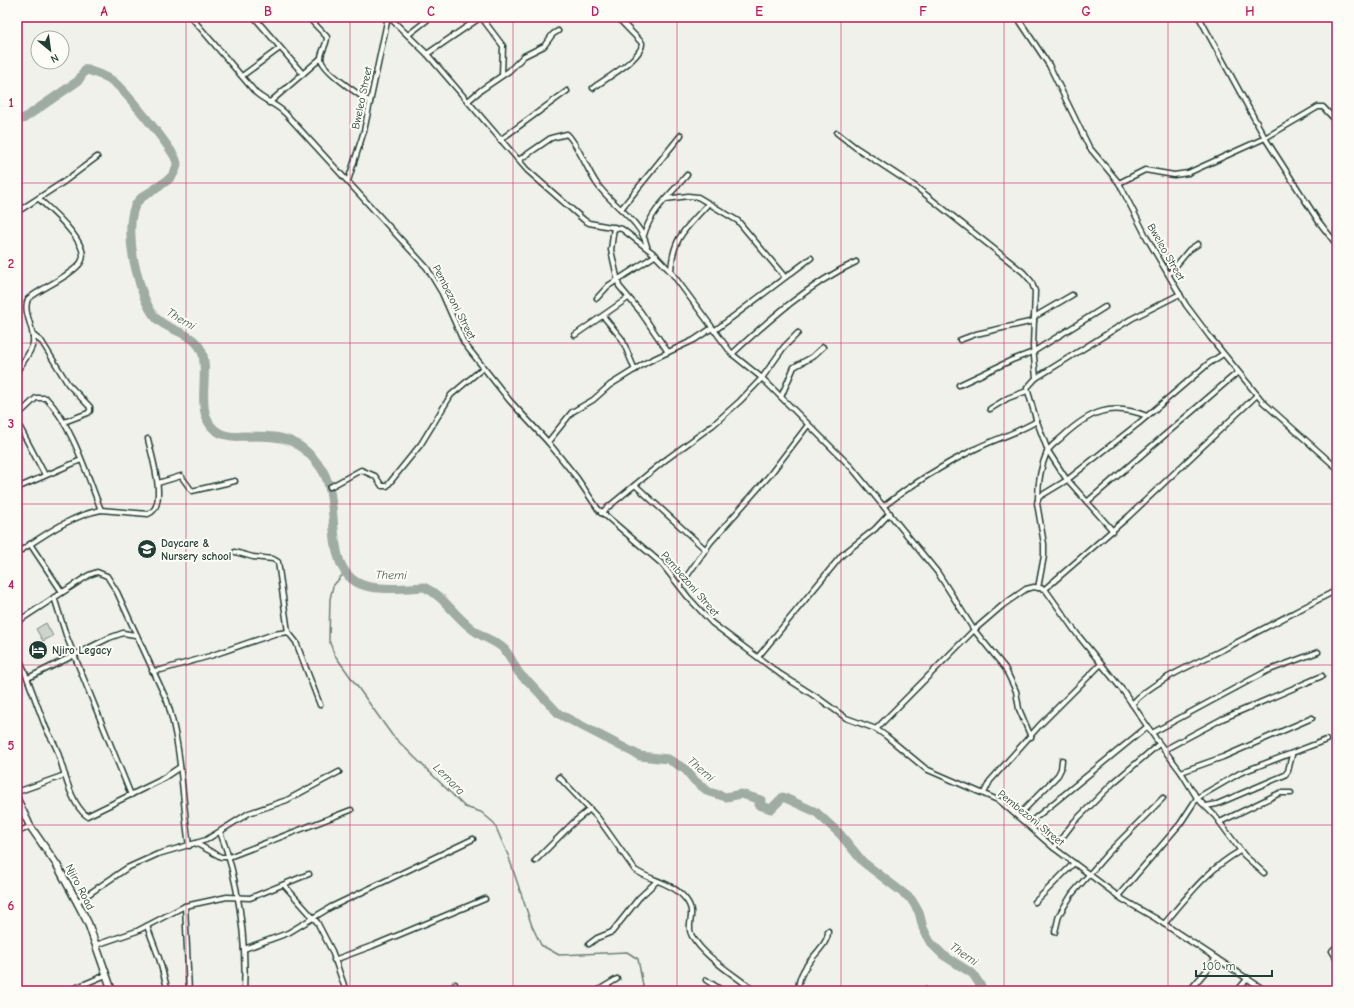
<svg xmlns="http://www.w3.org/2000/svg" width="1354" height="1008" font-family="'Comic Neue',sans-serif">
	<style>
		.green { fill: #cdd3cd; stroke: #768880 }
		.lines { fill: none; stroke-linecap: round; stroke-linejoin: round }
		.stream { stroke: #6c8077; stroke-width: 1.5 }
		.river { stroke: #9faca4; stroke-width: 9 }
		.street-casing { stroke: #1f3d34; stroke-width: 7 }
		.secondary-casing { stroke: #1f3d34; stroke-width: 9 }
		.street { stroke: #fdfcf7; stroke-width: 4 }
		.secondary { stroke: #fdfcf7; stroke-width: 6 }
		.grid { fill: none; stroke: #c2185b; stroke-width: 1; stroke-opacity: 0.55 }
		.labels { text-anchor: middle; dominant-baseline: central; stroke-width: 4; stroke-linejoin: round; paint-order: stroke }
		.street-label { font-size: 11px; fill: #1f3d34; stroke: #fdfcf7 }
		.poi-label { font-size: 11px; font-weight: bold; fill: #1f3d34; stroke: #fdfcf7; text-anchor: start }
		.water-label { font-size: 12px; font-style: italic; fill: #455e56; stroke: #fdfcf7 }
		.neatline { fill: none; stroke: #c2185b; stroke-width: 1.5 }
		.grid-label { font-size: 13px; text-anchor: middle; font-weight: bold; fill: #c2185b }
	</style>
	<rect width="100%" height="100%" fill="#f0f1eb"/>
	<filter id="ink" filterUnits="userSpaceOnUse"><feTurbulence type="fractalNoise" baseFrequency=".025" numOctaves="2"/><feDisplacementMap in="SourceGraphic" scale="8" xChannelSelector="R" yChannelSelector="G"/><feConvolveMatrix kernelMatrix="1 2 1 2 8 2 1 2 1" color-interpolation-filters="sRGB"/></filter>
	<g filter="url(#ink)">
		<path class="green" d="M46,623L53,636L43,641L36,629Z"/>
		<g class="lines">
			<path class="stream" d="M345,572L333,586L330,599L329,640L334,654L392,735L465,807L481,812L494,823L508,855L532,926L541,945L559,955L627,952L638,959L644,991"/>
			<path class="river" d="M17,117L23,119L78,81L86,69C94,73 107,76 114,82C124,90 172,148 176,160C178,164 177,167 175,171C172,179 163,183 156,188C151,192 144,195 140,199C126,212 131,249 135,266C139,282 145,307 157,319C170,332 194,332 202,352C210,374 194,413 215,430C223,436 235,437 244,436C281,436 298,436 321,468C345,502 317,577 370,587C387,590 407,588 424,587C446,597 457,621 478,633C486,639 497,642 504,649C514,659 515,674 528,681L559,714L640,756L668,759L685,769L695,781L709,792L726,797L741,794L761,800L759,805L771,809L783,797L816,812L840,834L863,862L911,899L919,912L923,928L930,942L943,955L973,974L984,991"/>
			<g class="street-casing">
				<g id="street">
					<path d="M191,17L256,93C265,101 276,104 285,113L427,268L442,293L464,343L510,401L548,442L577,478L598,509L662,564L688,597L712,623L780,674L821,700L846,718L876,729L886,736L926,769L1000,801L1054,848L1122,899L1155,918L1266,991"/>
					<path d="M254,17L303,74"/>
					<path d="M308,17L327,37C327,45 321,51 321,58C320,69 361,96 370,102"/>
					<path d="M389,17L427,54L527,170L584,220L589,223L622,229L653,253L671,272L732,354L762,378L852,468L938,573L974,630L1005,668L1016,691L1019,709L1031,737"/>
					<path d="M481,17L503,46L502,75"/>
					<path d="M1017,17L1049,65L1089,147L1119,183L1147,238L1186,305L1210,337L1263,402L1337,468"/>
					<path d="M1199,17L1265,138L1318,107H1323L1337,122"/>
					<path d="M408,35L431,17"/>
					<path d="M427,54L481,17"/>
					<path d="M242,76L280,48"/>
					<path d="M593,88C605,79 643,58 642,43L617,17"/>
					<path d="M468,101L481,90L509,71L524,56L544,46L553,34L558,31"/>
					<path d="M269,103L321,58"/>
					<path d="M837,133L855,147L916,187L1023,272L1031,281L1035,291L1033,346L1036,378"/>
					<path d="M500,140L567,91"/>
					<path d="M519,160L551,138L567,134C579,146 587,170 597,184C613,207 640,219 647,246"/>
					<path d="M348,181L364,131L388,17"/>
					<path d="M1119,183L1145,170L1174,175L1188,173L1265,138L1319,222L1337,245"/>
					<path d="M666,199L688,196L698,197L738,221L784,276"/>
					<path d="M621,209L681,135"/>
					<path d="M17,212L65,181L97,157"/>
					<path d="M614,227L611,250L619,286L640,311L668,352"/>
					<path d="M644,235C651,210 671,194 687,175"/>
					<path d="M671,271C673,236 686,229 708,204"/>
					<path d="M1169,274L1189,250L1198,244"/>
					<path d="M597,298L608,286L656,255"/>
					<path d="M603,316L622,339L635,370"/>
					<path d="M1034,317L1072,295"/>
					<path d="M714,331L811,258"/>
					<path d="M33,335L42,342L68,384L90,407V411L88,413L64,422"/>
					<path d="M575,335L628,298"/>
					<path d="M960,340L976,334L1034,321"/>
					<path d="M732,354C770,319 809,284 856,262"/>
					<path d="M17,371C22,363 31,353 33,343C35,328 22,313 28,299C40,289 74,274 81,262C92,245 50,209 39,199"/>
					<path d="M959,385L1012,360L1033,352L1105,307"/>
					<path d="M781,397L794,367L812,357L823,347"/>
					<path d="M990,409L1008,398L1027,391"/>
					<path d="M17,416L36,398H46C72,425 87,475 101,510"/>
					<path d="M17,422L45,475"/>
					<path d="M548,442L572,412L593,400L610,385L647,362L694,340L712,328"/>
					<path d="M158,483L181,476L192,491L235,481"/>
					<path d="M635,485L706,550"/>
					<path d="M330,487L361,470L375,476L382,486H387L421,444L451,395L483,368"/>
					<path d="M17,488L81,460"/>
					<path d="M1038,499C1038,484 1041,466 1047,452C1050,446 1058,441 1062,437C1090,411 1111,402 1147,416"/>
					<path d="M1087,502L1238,372"/>
					<path d="M884,506C912,484 943,465 975,449C995,439 1017,433 1037,421"/>
					<path d="M601,513L664,461L713,425L740,401L762,378L784,347L798,333"/>
					<path d="M1113,531L1065,477L1048,451L1036,419L1027,388L1036,378L1131,319L1180,294"/>
					<path d="M30,544L62,592"/>
					<path d="M235,552L253,557L273,559L278,562L288,632"/>
					<path d="M17,553C43,536 70,516 101,510L148,514C169,507 151,454 148,439"/>
					<path d="M680,586L710,543L769,476L808,425"/>
					<path d="M1038,588L1044,556V544L1037,503L1039,497L1067,480L1139,423L1208,364L1223,354"/>
					<path d="M1045,589L1077,634L1124,692L1156,739L1181,772L1197,798L1215,816L1244,855L1264,873"/>
					<path d="M54,597L66,635L131,795"/>
					<path d="M17,622L89,575L97,572L107,576L117,592L167,701C182,747 182,798 189,846"/>
					<path d="M17,653C28,678 36,703 46,728C49,735 54,742 57,750C64,769 70,804 87,816L159,781L180,767"/>
					<path d="M758,657L842,555L875,529L890,513"/>
					<path d="M152,671L161,670L210,656L274,634L288,632L296,642L320,705"/>
					<path d="M28,678L109,638L123,633L135,635"/>
					<path d="M1132,704C1152,681 1199,662 1226,648C1264,629 1300,609 1337,590"/>
					<path d="M876,729L974,630L1003,605L1026,589L1034,587L1045,589L1129,516L1257,395"/>
					<path d="M1152,733L1267,671L1318,652"/>
					<path d="M1164,750L1222,719L1322,676"/>
					<path d="M1181,772L1223,757L1312,718"/>
					<path d="M559,777L598,818L635,870C649,880 669,882 681,894C701,913 684,922 692,936C706,959 734,974 754,991"/>
					<path d="M17,792L65,775"/>
					<path d="M984,793L990,781L1039,726L1101,664"/>
					<path d="M1206,806L1217,804L1285,775L1288,771L1292,755"/>
					<path d="M1018,816L1058,775L1061,769L1062,760"/>
					<path d="M1220,822L1280,793H1291"/>
					<path d="M1028,824L1148,726"/>
					<path d="M220,832C238,877 247,942 244,991"/>
					<path d="M17,833L30,826"/>
					<path d="M197,844L221,857H229L351,810"/>
					<path d="M1054,848L1074,822L1113,783L1159,744"/>
					<path d="M535,861L574,822L590,809"/>
					<path d="M284,885L317,922L332,951L346,991"/>
					<path d="M1118,896L1180,824L1197,798L1240,773L1326,740"/>
					<path d="M77,902L127,868L158,854L206,840L249,813L287,800L339,772"/>
					<path d="M1035,902L1074,863"/>
					<path d="M1336,903L1337,902"/>
					<path d="M185,906L189,991"/>
					<path d="M1164,924C1188,896 1208,869 1240,851"/>
					<path d="M147,926L159,958L168,991"/>
					<path d="M1055,932L1059,915L1072,894L1108,853L1163,798"/>
					<path d="M589,944L597,938L612,932L639,898L657,881"/>
					<path d="M96,945L137,931L185,906L227,897L250,898L309,874"/>
					<path d="M1337,946L1332,951L1337,959"/>
					<path d="M244,949L288,933L331,907L473,839"/>
					<path d="M334,960L372,946L485,899"/>
					<path d="M706,980L723,991"/>
					<path d="M455,984V991"/>
					<path d="M17,987L19,991"/>
					<path d="M68,991L106,975"/>
					<path d="M597,991L617,979"/>
					<path d="M739,991L746,984"/>
					<path d="M798,991C798,962 829,949 828,931"/>
					<path d="M923,991L925,990"/>
					<path d="M1189,991L1207,970L1216,958"/>
					<path d="M1237,991L1248,978"/>
				</g>
			</g>
			<g class="secondary-casing">
				<path id="secondary" d="M17,799L30,826L57,865L77,902L88,923L112,991"/>
			</g>
			<use href="#street" class="street"/>
			<use href="#secondary" class="secondary"/>
		</g>
	</g>
	<path class="grid" d="M186,17V991M350,17V991M513,17V991M677,17V991M841,17V991M1004,17V991M1168,17V991M17,183H1337M17,343H1337M17,504H1337M17,665H1337M17,825H1337"/>
	<defs>
		<g id="school-disc" transform="scale(1)"><circle r="9.5" fill="#1f3d34" stroke="#fdfcf7"/><path d="M0-5L7-2L0 1L-7-2ZM-4 1L0 2.5L4 1V4Q0 6-4 4Z" fill="#fff"/></g>
		<g id="hotel-disc" transform="scale(1)"><circle r="9.5" fill="#1f3d34" stroke="#fdfcf7"/><path d="M-6-4.5h1.5V1H6V5H4.5V3h-9V5H-6ZM-4 0a1.8 1.8 0 1 1 3.6 0ZM.5 0V-2.5h3Q6-2.5 6 0Z" fill="#fff"/></g>
	</defs>
	<g fill-rule="evenodd">
		<use href="#school-disc" x="147" y="549"/>
		<use href="#hotel-disc" x="38" y="650"/>
	</g>
	<g class="labels">
		<g class="street-label">
			<text transform="translate(362 98) rotate(-78)">Bweleo Street</text>
			<text transform="translate(1166 252) rotate(60)">Bweleo Street</text>
			<text transform="translate(454 302) rotate(63)">Pembezoni Street</text>
			<text transform="translate(690 584) rotate(49)">Pembezoni Street</text>
			<text transform="translate(1031 818) rotate(39)">Pembezoni Street</text>
			<text transform="translate(80 887) rotate(63)">Njiro Road</text>
		</g>
		<g class="poi-label">
			<text x="161" y="543">Daycare &amp;<tspan x="161" dy="13">Nursery school</tspan></text>
			<text x="52" y="650">Njiro Legacy</text>
		</g>
		<g class="water-label">
			<text transform="translate(181 319) rotate(31)">Themi</text>
			<text transform="translate(391 575) rotate(1)">Themi</text>
			<text transform="translate(701 769) rotate(41)">Themi</text>
			<text transform="translate(449 779) rotate(45)">Lemara</text>
			<text transform="translate(964 954) rotate(35)">Themi</text>
		</g>
	</g>
	<rect width="1354" height="1008" fill="none" stroke="#fdfcf7" stroke-width="44"/>
	<g transform="translate(50 50) rotate(151)"><circle r="19" fill="#fdfcf7" stroke="#a4b0a9"/>
	<path d="M0-3L7 15L0 10L-7 15Z" fill="#1f3d34"/>
	<text y="-6" font-size="11" font-weight="bold" text-anchor="middle" fill="#1f3d34">N</text>
	</g>
	<path d="M1196 970v6h76v-6" fill="none" stroke="#1f3d34" stroke-width="2"/>
	<text x="1202" y="970" font-size="12" fill="#1f3d34" stroke="#fdfcf7" stroke-width="3" paint-order="stroke">100 m</text>
	<rect x="22" y="22" width="1310" height="964" class="neatline"/>
	<g class="grid-label">
		<text x="104" y="16">A</text>
		<text x="268" y="16">B</text>
		<text x="431" y="16">C</text>
		<text x="595" y="16">D</text>
		<text x="759" y="16">E</text>
		<text x="923" y="16">F</text>
		<text x="1086" y="16">G</text>
		<text x="1250" y="16">H</text>
		<text x="11" y="107">1</text>
		<text x="11" y="268">2</text>
		<text x="11" y="428">3</text>
		<text x="11" y="589">4</text>
		<text x="11" y="750">5</text>
		<text x="11" y="910">6</text>
	</g>
</svg>
